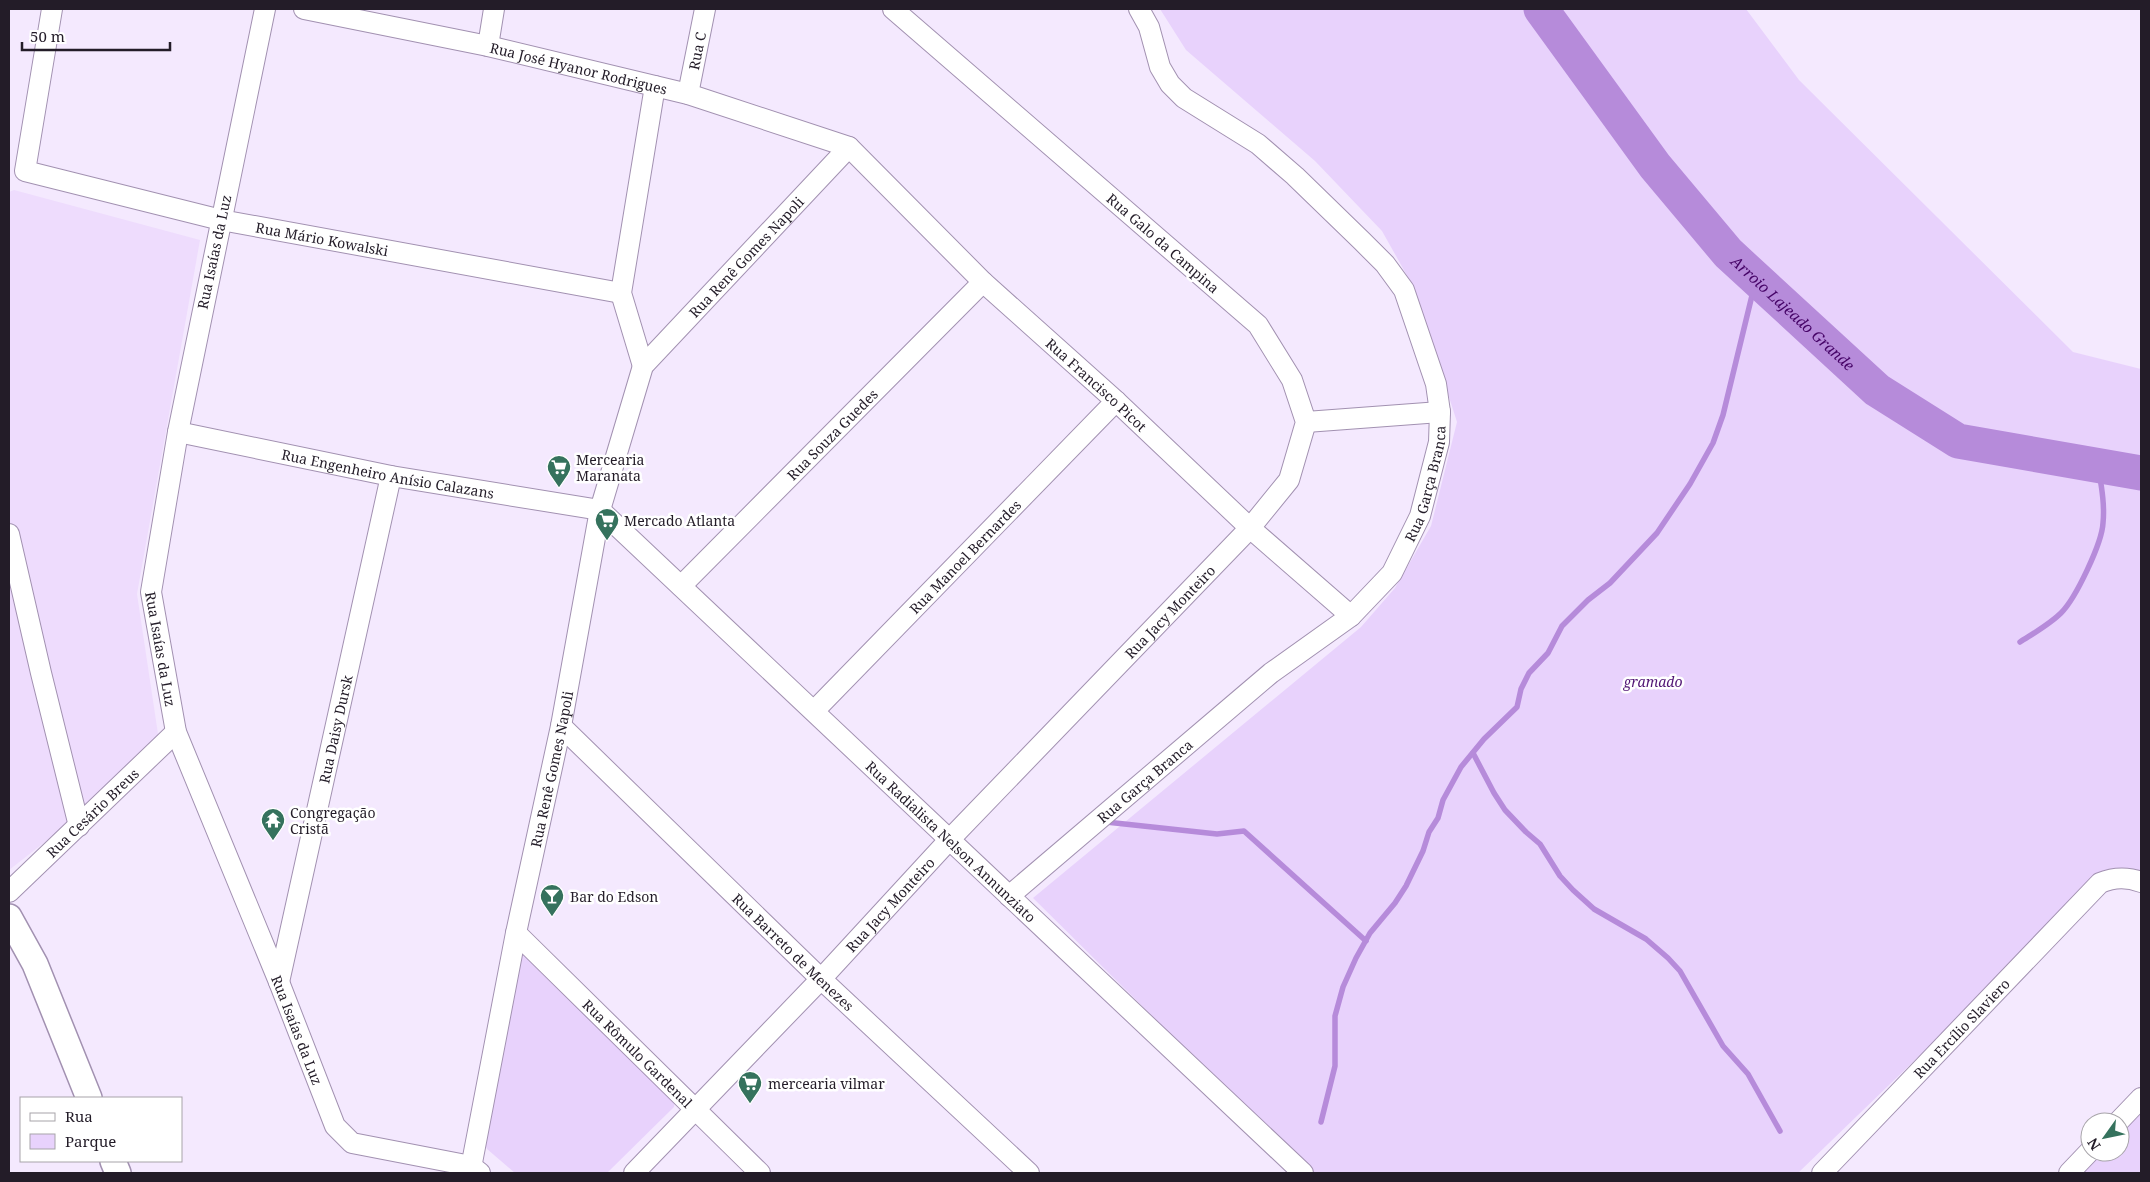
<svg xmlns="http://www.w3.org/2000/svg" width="2150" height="1182" font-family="'Noto Serif',serif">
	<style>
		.built { fill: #eedcfd }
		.green { fill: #e8d2fc }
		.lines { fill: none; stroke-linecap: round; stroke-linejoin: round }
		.stream { stroke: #b68bda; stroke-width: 5.5 }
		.river { stroke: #b68bda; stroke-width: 35 }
		.minor-casing { stroke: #a291b1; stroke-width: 22 }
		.major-casing { stroke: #a291b1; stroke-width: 28 }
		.minor { stroke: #fff; stroke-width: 20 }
		.major { stroke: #fff; stroke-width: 25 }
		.labels { text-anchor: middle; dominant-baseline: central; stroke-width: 5; stroke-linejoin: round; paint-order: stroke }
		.street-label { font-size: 14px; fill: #231c28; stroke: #fff }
		.poi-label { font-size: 14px; fill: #231c28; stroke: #fff; text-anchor: start }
		.park-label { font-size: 14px; font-style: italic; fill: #511574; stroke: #fff }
		.water-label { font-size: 15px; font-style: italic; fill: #460467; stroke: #fff }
	</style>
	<rect width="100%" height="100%" fill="#f4e9fe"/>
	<path class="built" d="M14,190L200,240L137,594L158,734L73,820L9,870V192Z"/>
	<g class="green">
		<path d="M1160,9H1746L1799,80L2073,352L2141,369V880L2097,884L1798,1173H1311L1033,898L1361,627L1395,588L1431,526L1457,422L1414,288L1382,231L1315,161L1186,50Z"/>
		<path d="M526,953L675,1099L674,1107L607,1173H515L487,1149L483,1140L518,955Z"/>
		<path d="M2141,1102V1173H2071L2092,1152H2120V1123Z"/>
	</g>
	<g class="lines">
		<g class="stream">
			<path d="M2020,642C2034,633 2050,624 2061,613C2076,598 2102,543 2103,523C2105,504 2101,484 2098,465"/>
			<path d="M1473,753L1494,793L1505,810L1526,832L1540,844L1560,876L1573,890L1594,909L1646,939L1668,958L1680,971L1723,1046L1748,1074L1780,1131"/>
			<path d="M1106,822L1217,834L1244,831L1366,941"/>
			<path d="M1321,1122L1335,1066V1016L1343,987L1356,958L1370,933L1395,903L1406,886L1423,851L1429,832L1438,818L1443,800L1461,767L1484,739L1517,707L1521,689L1529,673L1548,653L1562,626L1588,600L1610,583L1657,533L1690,484L1713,443L1723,415L1756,279"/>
		</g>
		<path class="river" id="s1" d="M1541,9L1655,166L1728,253L1877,390L1958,441L2141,473"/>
		<g class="minor-casing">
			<g id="minor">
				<path id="s2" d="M52,9L25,171L221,220L621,293"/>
				<path id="s3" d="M265,9L178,432L151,592L176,732L279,982L335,1126L352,1143L471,1166L480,1173"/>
				<path id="s4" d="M304,9L488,46L688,94L849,147L983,282L1116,401L1250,528L1351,616"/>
				<path d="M488,46L494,9"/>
				<path id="s5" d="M688,94L705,9"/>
				<path d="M643,366L621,293L655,86"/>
				<path d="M1306,422L1440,412"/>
				<path id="s6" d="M178,432L391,476L600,510L1303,1173"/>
				<path d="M9,534L41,673L79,826"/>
				<path id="s7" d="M681,586L983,282"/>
				<path id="s8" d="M814,711L1116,401"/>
				<path id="s9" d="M561,726L821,979L1029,1173"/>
				<path id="s10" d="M9,892L176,732"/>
				<path id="s11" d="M1009,896L1271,673L1351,616L1392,573L1420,516L1439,442L1440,412L1436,384L1404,290L1385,264L1362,241L1295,176L1258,144L1184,98L1170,84L1160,67L1149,27L1139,9"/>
				<path id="s12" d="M516,933L760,1173"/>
				<path id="s13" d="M279,982L391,476"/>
				<path d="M2118,1122L2141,1098"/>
				<path id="s14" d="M470,1173L516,933L561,726L600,510L643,366L849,147"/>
				<path id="s15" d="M634,1173L821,979L950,839L1250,528L1289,480L1306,422L1292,380L1258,325L893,9"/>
				<path id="s16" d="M1822,1173L2100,883C2115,877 2127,877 2141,882"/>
				<path d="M2069,1173L2090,1151"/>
			</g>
		</g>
		<g class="major-casing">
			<g id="major">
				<path d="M9,917L35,964L89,1098"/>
				<path d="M113,1161L118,1173"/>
			</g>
		</g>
		<use href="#minor" class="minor"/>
		<use href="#major" class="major"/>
	</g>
	<defs>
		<g id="supermarket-pin" transform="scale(1.25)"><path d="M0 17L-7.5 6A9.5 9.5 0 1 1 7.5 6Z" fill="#35725d" stroke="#fff"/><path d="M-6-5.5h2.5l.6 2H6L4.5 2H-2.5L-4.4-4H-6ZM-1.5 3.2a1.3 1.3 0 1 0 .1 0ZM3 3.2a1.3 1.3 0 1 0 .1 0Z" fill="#fff"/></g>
		<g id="temple-pin" transform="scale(1.25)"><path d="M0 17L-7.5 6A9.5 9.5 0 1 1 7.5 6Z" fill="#35725d" stroke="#fff"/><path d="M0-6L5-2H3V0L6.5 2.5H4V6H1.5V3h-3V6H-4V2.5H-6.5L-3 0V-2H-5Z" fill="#fff"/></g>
		<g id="bar-pin" transform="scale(1.25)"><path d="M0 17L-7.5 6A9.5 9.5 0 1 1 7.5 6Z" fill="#35725d" stroke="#fff"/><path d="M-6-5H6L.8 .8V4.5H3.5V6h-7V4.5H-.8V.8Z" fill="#fff"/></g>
	</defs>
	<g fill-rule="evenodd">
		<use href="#supermarket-pin" x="559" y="467"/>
		<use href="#supermarket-pin" x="607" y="520"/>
		<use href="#temple-pin" x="273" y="820"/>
		<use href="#bar-pin" x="552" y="896"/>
		<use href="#supermarket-pin" x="750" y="1083"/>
	</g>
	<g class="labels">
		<g class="street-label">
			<text stroke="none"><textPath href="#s5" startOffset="44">Rua C</textPath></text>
			<text stroke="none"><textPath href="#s4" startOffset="281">Rua José Hyanor Rodrigues</textPath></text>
			<text stroke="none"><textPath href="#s2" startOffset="469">Rua Mário Kowalski</textPath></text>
			<text transform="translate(1163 243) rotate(41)">Rua Galo da Campina</text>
			<text transform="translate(214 252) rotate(-78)">Rua Isaías da Luz</text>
			<text stroke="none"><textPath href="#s14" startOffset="976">Rua Renê Gomes Napoli</textPath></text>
			<text stroke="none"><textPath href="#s4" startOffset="906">Rua Francisco Picot</textPath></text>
			<text stroke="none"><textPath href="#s7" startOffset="214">Rua Souza Guedes</textPath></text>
			<text stroke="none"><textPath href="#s6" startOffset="214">Rua Engenheiro Anísio Calazans</textPath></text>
			<text stroke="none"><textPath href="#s11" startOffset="598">Rua Garça Branca</textPath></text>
			<text stroke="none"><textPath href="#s8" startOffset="216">Rua Manoel Bernardes</textPath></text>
			<text stroke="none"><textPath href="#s15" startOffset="776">Rua Jacy Monteiro</textPath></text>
			<text stroke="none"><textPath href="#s3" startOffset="652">Rua Isaías da Luz</textPath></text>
			<text stroke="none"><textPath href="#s13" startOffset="259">Rua Daisy Dursk</textPath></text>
			<text stroke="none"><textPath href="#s14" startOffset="412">Rua Renê Gomes Napoli</textPath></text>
			<text stroke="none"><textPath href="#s11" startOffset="178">Rua Garça Branca</textPath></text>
			<text stroke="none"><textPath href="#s10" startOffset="115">Rua Cesário Breus</textPath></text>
			<text stroke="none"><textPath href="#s6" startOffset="912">Rua Radialista Nelson Annunziato</textPath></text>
			<text stroke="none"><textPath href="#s15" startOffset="371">Rua Jacy Monteiro</textPath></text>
			<text stroke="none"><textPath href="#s9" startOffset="324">Rua Barreto de Menezes</textPath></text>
			<text stroke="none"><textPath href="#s16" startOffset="201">Rua Ercílio Slaviero</textPath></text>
			<text stroke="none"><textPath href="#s3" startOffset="1058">Rua Isaías da Luz</textPath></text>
			<text stroke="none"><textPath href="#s12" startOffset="171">Rua Rômulo Gardenal</textPath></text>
		</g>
		<g class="poi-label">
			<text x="576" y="459">Mercearia<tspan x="576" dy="16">Maranata</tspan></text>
			<text x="624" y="520">Mercado Atlanta</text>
			<text x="290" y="812">Congregação<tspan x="290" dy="16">Cristã</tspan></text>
			<text x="570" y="896">Bar do Edson</text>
			<text x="768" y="1083">mercearia vilmar</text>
		</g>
		<g class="park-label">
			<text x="1653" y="681">gramado</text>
		</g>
		<g class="water-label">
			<text stroke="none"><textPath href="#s1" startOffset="396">Arroio Lajeado Grande</textPath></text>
		</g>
	</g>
	<rect width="2150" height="1182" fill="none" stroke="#231c28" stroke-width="20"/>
	<rect x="20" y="1097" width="162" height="65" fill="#ffffff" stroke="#a7a4a9"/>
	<rect x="30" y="1113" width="25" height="8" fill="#ffffff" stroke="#a7a4a9"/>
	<text x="65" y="1122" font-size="15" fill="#231c28">Rua</text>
	<rect x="30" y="1134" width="25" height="15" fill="#e8d2fc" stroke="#a7a4a9"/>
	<text x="65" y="1147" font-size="15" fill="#231c28">Parque</text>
	<g transform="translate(2105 1137) rotate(237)"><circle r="24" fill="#ffffff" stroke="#a7a4a9"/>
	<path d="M0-4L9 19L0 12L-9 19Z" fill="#35725d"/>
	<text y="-8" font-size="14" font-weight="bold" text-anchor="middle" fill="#231c28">N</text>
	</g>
	<path d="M22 42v8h148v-8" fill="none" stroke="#231c28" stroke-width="2.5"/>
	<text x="30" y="42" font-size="15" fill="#231c28" stroke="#ffffff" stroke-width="4" paint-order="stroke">50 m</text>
</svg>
